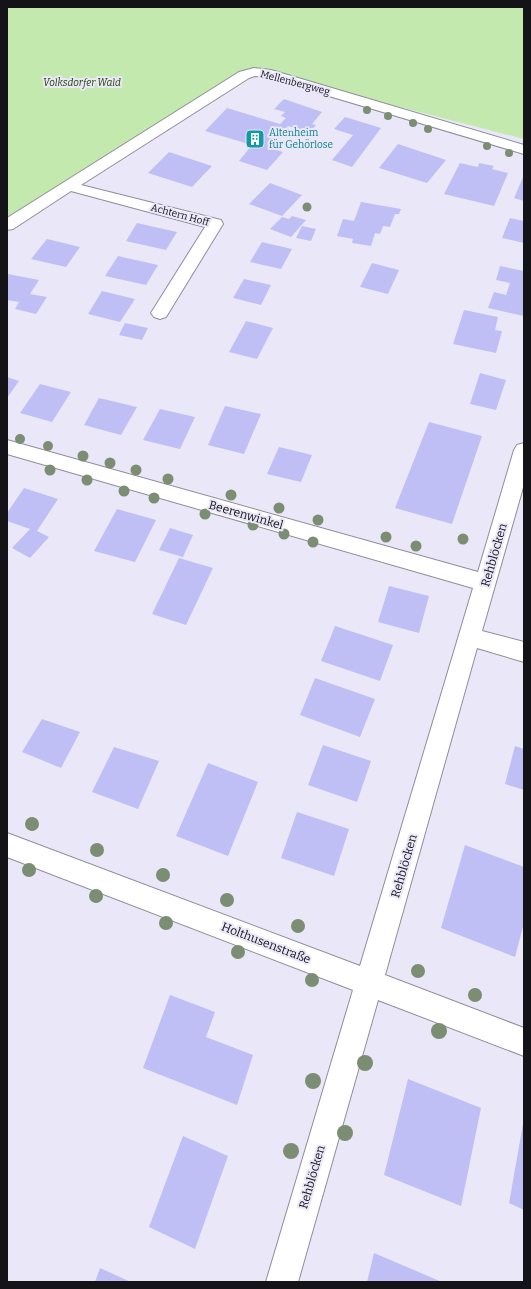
<svg xmlns="http://www.w3.org/2000/svg" width="531" height="1289" font-family="Bitter,serif">
	<style>
		.green { fill: #c3e9ae }
		.building { fill: #bfbff6 }
		.lines { fill: none; stroke-linecap: round; stroke-linejoin: round }
		.minor-casing { stroke: #8f8d9b; stroke-width: 2 }
		.minor { fill: #fff; fill-rule: evenodd }
		.tree { fill: #7b8d72 }
		.labels { text-anchor: middle; dominant-baseline: central; stroke-width: 4; stroke-linejoin: round; paint-order: stroke }
		.far-park-label { font-size: 10px; font-style: italic; fill: #214204; stroke: #eae8f8 }
		.far-street-label { font-size: 10px; fill: #141318; stroke: #eae8f8 }
		.far-culture-label { font-size: 10px; fill: #0d838f; stroke: #eae8f8; text-anchor: start }
		.street-label { font-size: 12px; fill: #141318; stroke: #eae8f8 }
	</style>
	<rect width="100%" height="100%" fill="#eae8f8"/>
	<path class="green" d="M7,7H524V139L249,68L7,218Z"/>
	<g class="building">
		<path d="M284,99L322,112L312,124L316,125L309,133L288,126L269,148L283,152L267,170L239,161L252,145L205,131L227,108L280,124L286,118L281,116L285,112L274,109Z"/>
		<path d="M345,117L381,128L352,167L332,160L353,135L334,129Z"/>
		<path d="M398,144L446,160L427,183L379,168Z"/>
		<path d="M169,152L212,166L192,187L148,173Z"/>
		<path d="M460,163L478,167L479,163L494,166L492,169L508,173L494,206L444,194Z"/>
		<path d="M524,175V201L514,198Z"/>
		<path d="M270,183L302,195L282,216L249,204Z"/>
		<path d="M361,202L401,209L399,214H395L390,227L383,226L380,234L375,233L371,246L352,243L353,239L337,236L343,219L354,221Z"/>
		<path d="M292,216L306,220L291,237L270,229L282,217L289,219Z"/>
		<path d="M510,218L524,221V243L502,238Z"/>
		<path d="M137,223L177,232L166,250L126,241Z"/>
		<path d="M302,226L316,229L311,241L296,238Z"/>
		<path d="M47,239L80,247L66,267L31,259Z"/>
		<path d="M262,242L292,249L281,269L250,262Z"/>
		<path d="M118,256L158,265L146,285L105,276Z"/>
		<path d="M372,263L399,270L388,294L360,287Z"/>
		<path d="M500,266L524,271V316L488,308L494,292L506,295L510,283L496,280Z"/>
		<path d="M8,274L39,280L30,294L47,297L36,314L15,309L19,302L7,300Z"/>
		<path d="M244,279L271,285L261,305L233,298Z"/>
		<path d="M102,291L135,299L120,322L88,314Z"/>
		<path d="M464,310L498,317L495,330L502,331L496,353L453,344Z"/>
		<path d="M246,321L273,328L257,359L229,352Z"/>
		<path d="M125,323L148,328L142,340L119,335Z"/>
		<path d="M480,373L506,380L496,410L470,404Z"/>
		<path d="M7,377L19,381L7,398Z"/>
		<path d="M40,384L71,392L52,422L20,413Z"/>
		<path d="M99,398L137,407L121,435L84,425Z"/>
		<path d="M225,406L261,414L244,454L208,445Z"/>
		<path d="M160,409L195,417L180,449L143,440Z"/>
		<path d="M429,422L482,436L452,524L395,508Z"/>
		<path d="M279,447L312,455L301,482L267,474Z"/>
		<path d="M24,488L58,499L37,531L49,537L30,558L12,548L30,529L7,521V513Z"/>
		<path d="M117,509L156,520L135,562L94,551Z"/>
		<path d="M170,528L193,535L183,557L159,550Z"/>
		<path d="M179,558L213,568L186,625L152,614Z"/>
		<path d="M389,586L429,596L419,633L378,622Z"/>
		<path d="M335,626L393,645L380,681L321,661Z"/>
		<path d="M315,678L375,699L360,737L300,715Z"/>
		<path d="M42,719L80,732L61,768L22,752Z"/>
		<path d="M323,745L371,761L357,802L308,785Z"/>
		<path d="M515,746L524,749V790L505,784Z"/>
		<path d="M114,747L159,761L138,809L92,792Z"/>
		<path d="M208,763L258,782L228,856L176,836Z"/>
		<path d="M297,812L349,829L334,876L281,858Z"/>
		<path d="M465,845L524,867V923L515,957L441,928Z"/>
		<path d="M170,995L215,1012L206,1037L253,1055L237,1105L143,1068Z"/>
		<path d="M408,1079L481,1108L461,1206L384,1175Z"/>
		<path d="M523,1124H524V1210L509,1203Z"/>
		<path d="M183,1136L228,1156L195,1249L149,1227Z"/>
		<path d="M374,1253L442,1282H367Z"/>
		<path d="M100,1268L131,1282H95Z"/>
	</g>
	<g class="lines">
		<g class="minor-casing">
			<g id="minor">
				<path d="M254,68L271,70L524,145V154L265,77L255,76L249,78L81,185L221,220L223,224L166,317L160,319L154,317L151,313L205,227L71,191L13,229L7,230V218L239,72Z"/>
				<path d="M7,440L478,572L514,450L517,445L524,443V484L482,631L524,642V662L477,648L385,975L524,1028V1056L378,1000L298,1282H266L353,990L7,857V833L360,966L473,588L7,454Z"/>
			</g>
		</g>
		<use href="#minor" class="minor"/>
	</g>
	<g class="tree">
		<circle cx="367" cy="110" r="4"/>
		<circle cx="388" cy="116" r="4"/>
		<circle cx="413" cy="123" r="4"/>
		<circle cx="428" cy="129" r="4"/>
		<circle cx="487" cy="146" r="4"/>
		<circle cx="509" cy="153" r="4"/>
		<circle cx="307" cy="207" r="4.5"/>
		<circle cx="20" cy="439" r="5"/>
		<circle cx="48" cy="446" r="5"/>
		<circle cx="83" cy="456" r="5.5"/>
		<circle cx="110" cy="463" r="5.5"/>
		<circle cx="50" cy="470" r="5.5"/>
		<circle cx="136" cy="470" r="5.5"/>
		<circle cx="168" cy="479" r="5.5"/>
		<circle cx="87" cy="480" r="5.5"/>
		<circle cx="124" cy="491" r="5.5"/>
		<circle cx="231" cy="495" r="5.5"/>
		<circle cx="154" cy="498" r="5.5"/>
		<circle cx="279" cy="508" r="5.5"/>
		<circle cx="205" cy="514" r="5.5"/>
		<circle cx="318" cy="520" r="5.5"/>
		<circle cx="253" cy="525" r="5.5"/>
		<circle cx="284" cy="534" r="5.5"/>
		<circle cx="386" cy="537" r="5.5"/>
		<circle cx="463" cy="539" r="5.5"/>
		<circle cx="313" cy="542" r="5.5"/>
		<circle cx="416" cy="546" r="5.5"/>
		<circle cx="32" cy="824" r="7"/>
		<circle cx="97" cy="850" r="7"/>
		<circle cx="29" cy="870" r="7"/>
		<circle cx="163" cy="875" r="7"/>
		<circle cx="96" cy="896" r="7"/>
		<circle cx="227" cy="900" r="7"/>
		<circle cx="166" cy="923" r="7"/>
		<circle cx="298" cy="926" r="7"/>
		<circle cx="238" cy="952" r="7"/>
		<circle cx="418" cy="971" r="7"/>
		<circle cx="312" cy="980" r="7"/>
		<circle cx="475" cy="995" r="7"/>
		<circle cx="439" cy="1031" r="8"/>
		<circle cx="365" cy="1063" r="8"/>
		<circle cx="313" cy="1081" r="8"/>
		<circle cx="345" cy="1133" r="8"/>
		<circle cx="291" cy="1151" r="8"/>
	</g>
	<defs>
		<g id="building-square" transform="scale(1)"><rect x="-9" y="-9" width="18" height="18" rx="4" fill="#0f9aa8" stroke="#eae8f8"/><path d="M-4-6H4V6H1V3H-1V6H-4ZM-2.5-4.3h1.7v1.8h-1.7ZM.8-4.3h1.7v1.8H.8ZM-2.5-1h1.7V.8h-1.7ZM.8-1h1.7V.8H.8Z" fill="#fff"/></g>
	</defs>
	<g fill-rule="evenodd">
		<use href="#building-square" x="255" y="139"/>
	</g>
	<g class="labels">
		<g class="far-park-label">
			<text x="82" y="83">Volksdorfer Wald</text>
		</g>
		<g class="far-street-label">
			<text transform="translate(295 83) rotate(15)">Mellenbergweg</text>
			<text transform="translate(180 215) rotate(15)">Achtern Hoff</text>
		</g>
		<g class="far-culture-label">
			<text x="269" y="133">Altenheim<tspan x="269" dy="12">für Gehörlose</tspan></text>
		</g>
		<g class="street-label">
			<text transform="translate(246 515) rotate(16)">Beerenwinkel</text>
			<text transform="translate(494 555) rotate(-74)">Rehblöcken</text>
			<text transform="translate(404 866) rotate(-74)">Rehblöcken</text>
			<text transform="translate(266 943) rotate(21)">Holthusenstraße</text>
			<text transform="translate(312 1177) rotate(-74)">Rehblöcken</text>
		</g>
	</g>
	<rect width="531" height="1289" fill="none" stroke="#141318" stroke-width="16"/>
</svg>
